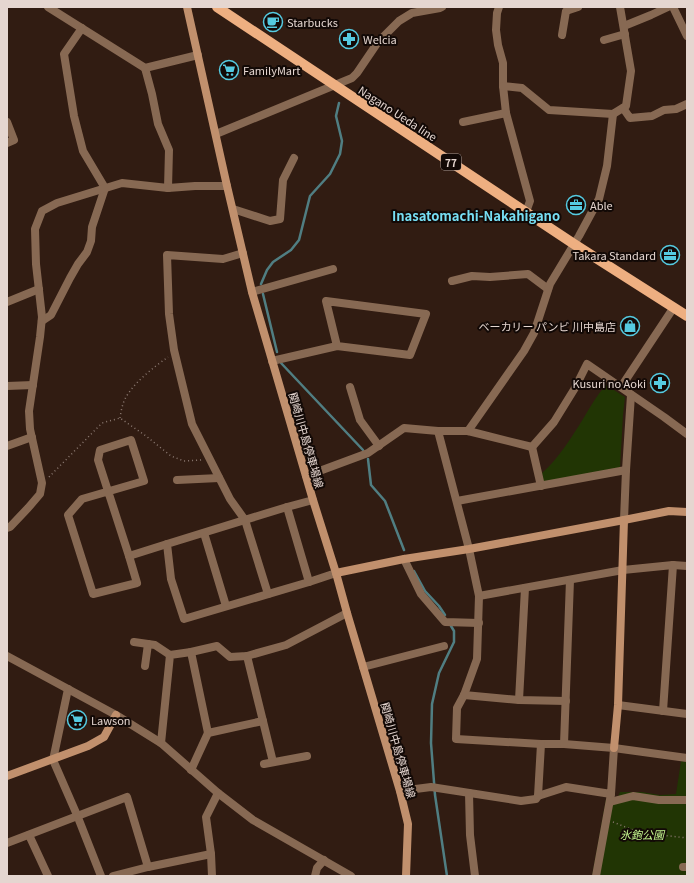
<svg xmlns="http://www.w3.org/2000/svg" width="694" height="883" font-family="Georgia,'Noto Sans JP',serif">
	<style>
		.park { fill: #213504 }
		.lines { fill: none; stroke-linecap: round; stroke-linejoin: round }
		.stream { stroke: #507e82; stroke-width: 2.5 }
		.path { stroke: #8c7a72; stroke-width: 1.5; stroke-dasharray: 1 3; stroke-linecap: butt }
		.street { stroke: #876953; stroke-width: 8 }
		.secondary { stroke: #c1906d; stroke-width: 8 }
		.primary { stroke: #eeaf81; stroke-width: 10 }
		.labels { text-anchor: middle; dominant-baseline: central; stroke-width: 4; stroke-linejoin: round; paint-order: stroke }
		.shield { fill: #120906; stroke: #a69893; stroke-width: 1 }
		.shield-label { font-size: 10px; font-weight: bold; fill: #e5d6d0 }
		.poi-label { font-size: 11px; fill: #e5d6d0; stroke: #120906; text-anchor: start }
		.street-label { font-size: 11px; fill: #e5d6d0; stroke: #120906 }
		.park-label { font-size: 11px; font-style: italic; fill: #c3f58d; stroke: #120906 }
		.quarter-label { font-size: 13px; font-weight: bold; fill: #77def3; stroke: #120906 }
	</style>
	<rect width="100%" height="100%" fill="#311c12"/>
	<g class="park">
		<path d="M606,385L625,397L623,415L620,468L551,481H543L542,473C559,458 571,438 583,419C590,407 597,395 606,385Z"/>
		<path d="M681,761L687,762V876H592L606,799L618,797L620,792H642L660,795L676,794Z"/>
	</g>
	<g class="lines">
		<g class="stream">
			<path d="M261,284L267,270L273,262L291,250L299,240L310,196L330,174L340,154L342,141L336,116L339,103"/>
			<path d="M263,294L277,352"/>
			<path d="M281,363L363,450"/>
			<path d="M368,459L371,485L385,501L404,550"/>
			<path d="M414,571L425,591L439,606L445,615"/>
			<path d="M447,876L435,795L431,743L432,704L439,673L454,642V631L451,626"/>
		</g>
		<g class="path">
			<path d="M120,418C121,412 122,405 125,399C133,383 154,367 168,357"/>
			<path d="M49,477L102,423L120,418L146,436L171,456L184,461L202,460"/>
			<path d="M613,822L643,834L670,836L687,838"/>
		</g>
		<g class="street">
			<path d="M48,7L145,68L198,55"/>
			<path d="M499,7L497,13L496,30L498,45L503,63V86L506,113L530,201L526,212"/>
			<path d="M673,7L687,36"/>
			<path d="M624,26L651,15L668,7"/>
			<path d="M562,35L566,11L578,7"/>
			<path d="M604,40L625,34"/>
			<path d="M145,68L152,94L158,124L169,150L168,188L195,186H227"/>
			<path d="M503,86L522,88L549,110L613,114L626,106L631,71L620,7"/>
			<path d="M623,108L630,118L652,116L664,110L676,109L687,104"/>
			<path d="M7,122L14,140L7,143"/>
			<path d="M463,122L506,113"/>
			<path d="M216,134L352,78L357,73L378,42L399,21L412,13L440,8L442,7"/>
			<path d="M233,209L270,221L280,219L283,180L294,158"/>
			<path d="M243,253L223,259L167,255L169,314L174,350L192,424L230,499L245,520L268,594"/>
			<path d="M452,281L472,276L490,277L528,274L548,289"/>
			<path d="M252,292L333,269"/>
			<path d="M7,302L39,289"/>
			<path d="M42,321L51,315L70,278L78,264L87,252L91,241L92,227L105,188L83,151L74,116L64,54L82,28"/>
			<path d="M272,361L337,346L410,355L426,314L326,301L337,346"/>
			<path d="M7,386L33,385"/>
			<path d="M350,387L360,420L379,446"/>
			<path d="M621,387L674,307"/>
			<path d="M438,431L469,549L479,596L477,659L464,695L457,708L456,739L541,744H564L614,748L687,758"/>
			<path d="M468,431L524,351L534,333L550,284L579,236L599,199L607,166L613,114"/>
			<path d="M7,446L32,437"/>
			<path d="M532,447L554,422L575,388L587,364L664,417L687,434"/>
			<path d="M532,447L541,486"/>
			<path d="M306,476L368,453L404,428L438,431H468L532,447"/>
			<path d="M177,480L219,478"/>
			<path d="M313,500L287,507L167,544L171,579L184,619L309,582L336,573"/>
			<path d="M457,501L626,470"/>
			<path d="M287,507L309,582"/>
			<path d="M624,520L626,470L631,395"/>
			<path d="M7,528L10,527L28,508L40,494L42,483L30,429L29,411L40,337L42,317L36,264L35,229L42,211L57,203L122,183L168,188"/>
			<path d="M204,533L226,606"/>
			<path d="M129,556L137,583L93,594L68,515L82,499L144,481L131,440L100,450L98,460L129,556"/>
			<path d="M129,556L167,544"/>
			<path d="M404,559L421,594L445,622L479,623"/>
			<path d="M479,596L623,570L673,565L687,566"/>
			<path d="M134,642L155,645L170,655"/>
			<path d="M191,652L208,733"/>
			<path d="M7,656L116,715L161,743L218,793L253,820L351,876"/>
			<path d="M247,656L273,762"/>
			<path d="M145,666L148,644"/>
			<path d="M363,667L444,646"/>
			<path d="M68,689L53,760L77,815L101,876"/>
			<path d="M464,695L519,700L566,701"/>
			<path d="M519,700L525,588"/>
			<path d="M618,705L687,714"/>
			<path d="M663,711L673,565"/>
			<path d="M161,743L170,655L191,652L217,646L230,657L247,656L286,645L347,613"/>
			<path d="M564,744L570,580"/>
			<path d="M264,764L307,756"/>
			<path d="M191,770L208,733L263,721"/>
			<path d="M400,791L431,787L521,801L536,799L538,796L566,787L611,794L614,748"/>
			<path d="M469,793L470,835L475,876"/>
			<path d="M538,796L541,744"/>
			<path d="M610,802L633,796L659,800H687"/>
			<path d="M29,835L48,876"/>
			<path d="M7,843L127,797L148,867"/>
			<path d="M683,867H687"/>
			<path d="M113,876L148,867L211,854"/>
			<path d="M212,876L211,854L206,817L218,793"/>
			<path d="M315,876L317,868L324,860"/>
			<path d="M596,876L611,794"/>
		</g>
		<g class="secondary">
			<path d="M187,7L227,186L252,292L313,500L336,573L347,613L400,791L408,824L406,876"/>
			<path d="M336,573L404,559L469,549L624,520L669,511L687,512"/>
			<path d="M614,748L618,705L624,520"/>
			<path d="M7,776L88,746L104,737L116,715"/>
		</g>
		<path class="primary" d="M217,7L574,244L687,316"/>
	</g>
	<defs>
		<g id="cafe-ring" transform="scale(1)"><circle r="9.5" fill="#120906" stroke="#55cae0" stroke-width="1.5"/><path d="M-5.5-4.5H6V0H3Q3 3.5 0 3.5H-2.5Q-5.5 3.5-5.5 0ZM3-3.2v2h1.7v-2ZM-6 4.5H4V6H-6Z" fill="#55cae0"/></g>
		<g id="pharmacy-ring" transform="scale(1)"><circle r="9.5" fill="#120906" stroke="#55cae0" stroke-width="1.5"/><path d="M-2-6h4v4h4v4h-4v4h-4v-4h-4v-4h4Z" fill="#55cae0"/></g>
		<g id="supermarket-ring" transform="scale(1)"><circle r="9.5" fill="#120906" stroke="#55cae0" stroke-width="1.5"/><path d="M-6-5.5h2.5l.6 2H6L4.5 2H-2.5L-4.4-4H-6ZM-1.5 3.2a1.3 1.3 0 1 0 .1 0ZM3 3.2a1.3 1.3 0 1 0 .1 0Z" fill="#55cae0"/></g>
		<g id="office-ring" transform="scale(1)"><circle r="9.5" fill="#120906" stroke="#55cae0" stroke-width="1.5"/><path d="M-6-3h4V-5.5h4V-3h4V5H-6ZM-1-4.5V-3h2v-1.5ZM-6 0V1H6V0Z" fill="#55cae0"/></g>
		<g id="shop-ring" transform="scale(1)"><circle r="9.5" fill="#120906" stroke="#55cae0" stroke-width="1.5"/><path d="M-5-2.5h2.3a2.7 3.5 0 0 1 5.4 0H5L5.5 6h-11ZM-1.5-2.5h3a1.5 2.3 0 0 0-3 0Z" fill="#55cae0"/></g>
	</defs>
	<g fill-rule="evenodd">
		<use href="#cafe-ring" x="273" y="22"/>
		<use href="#pharmacy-ring" x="349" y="39"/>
		<use href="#supermarket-ring" x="229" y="70"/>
		<use href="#office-ring" x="576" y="205"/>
		<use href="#office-ring" x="670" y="255"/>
		<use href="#shop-ring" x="630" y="326"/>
		<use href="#pharmacy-ring" x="660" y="383"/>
		<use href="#supermarket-ring" x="77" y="720"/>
	</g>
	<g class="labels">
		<rect class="shield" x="441" y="154" width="20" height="16" rx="3"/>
		<g class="shield-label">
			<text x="451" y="162">77</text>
		</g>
		<g class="poi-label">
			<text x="287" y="22">Starbucks</text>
			<text x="363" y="39">Welcia</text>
			<text x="243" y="70">FamilyMart</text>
			<text x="590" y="205">Able</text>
			<text x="656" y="255" text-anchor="end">Takara Standard</text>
			<text x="616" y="326" text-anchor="end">ベーカリー パンビ 川中島店</text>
			<text x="646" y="383" text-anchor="end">Kusuri no Aoki</text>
			<text x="91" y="720">Lawson</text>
		</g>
		<g class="street-label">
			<text transform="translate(398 113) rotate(33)">Nagano Ueda line</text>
			<text transform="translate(307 440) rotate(74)">関崎川中島停車場線</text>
			<text transform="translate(399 750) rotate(74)">関崎川中島停車場線</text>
		</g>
		<g class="park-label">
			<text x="642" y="834">氷鉋公園</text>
		</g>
		<g class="quarter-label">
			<text x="476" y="215">Inasatomachi-Nakahigano</text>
		</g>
	</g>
	<rect width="694" height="883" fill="none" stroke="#e5d6d0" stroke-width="16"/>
</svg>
